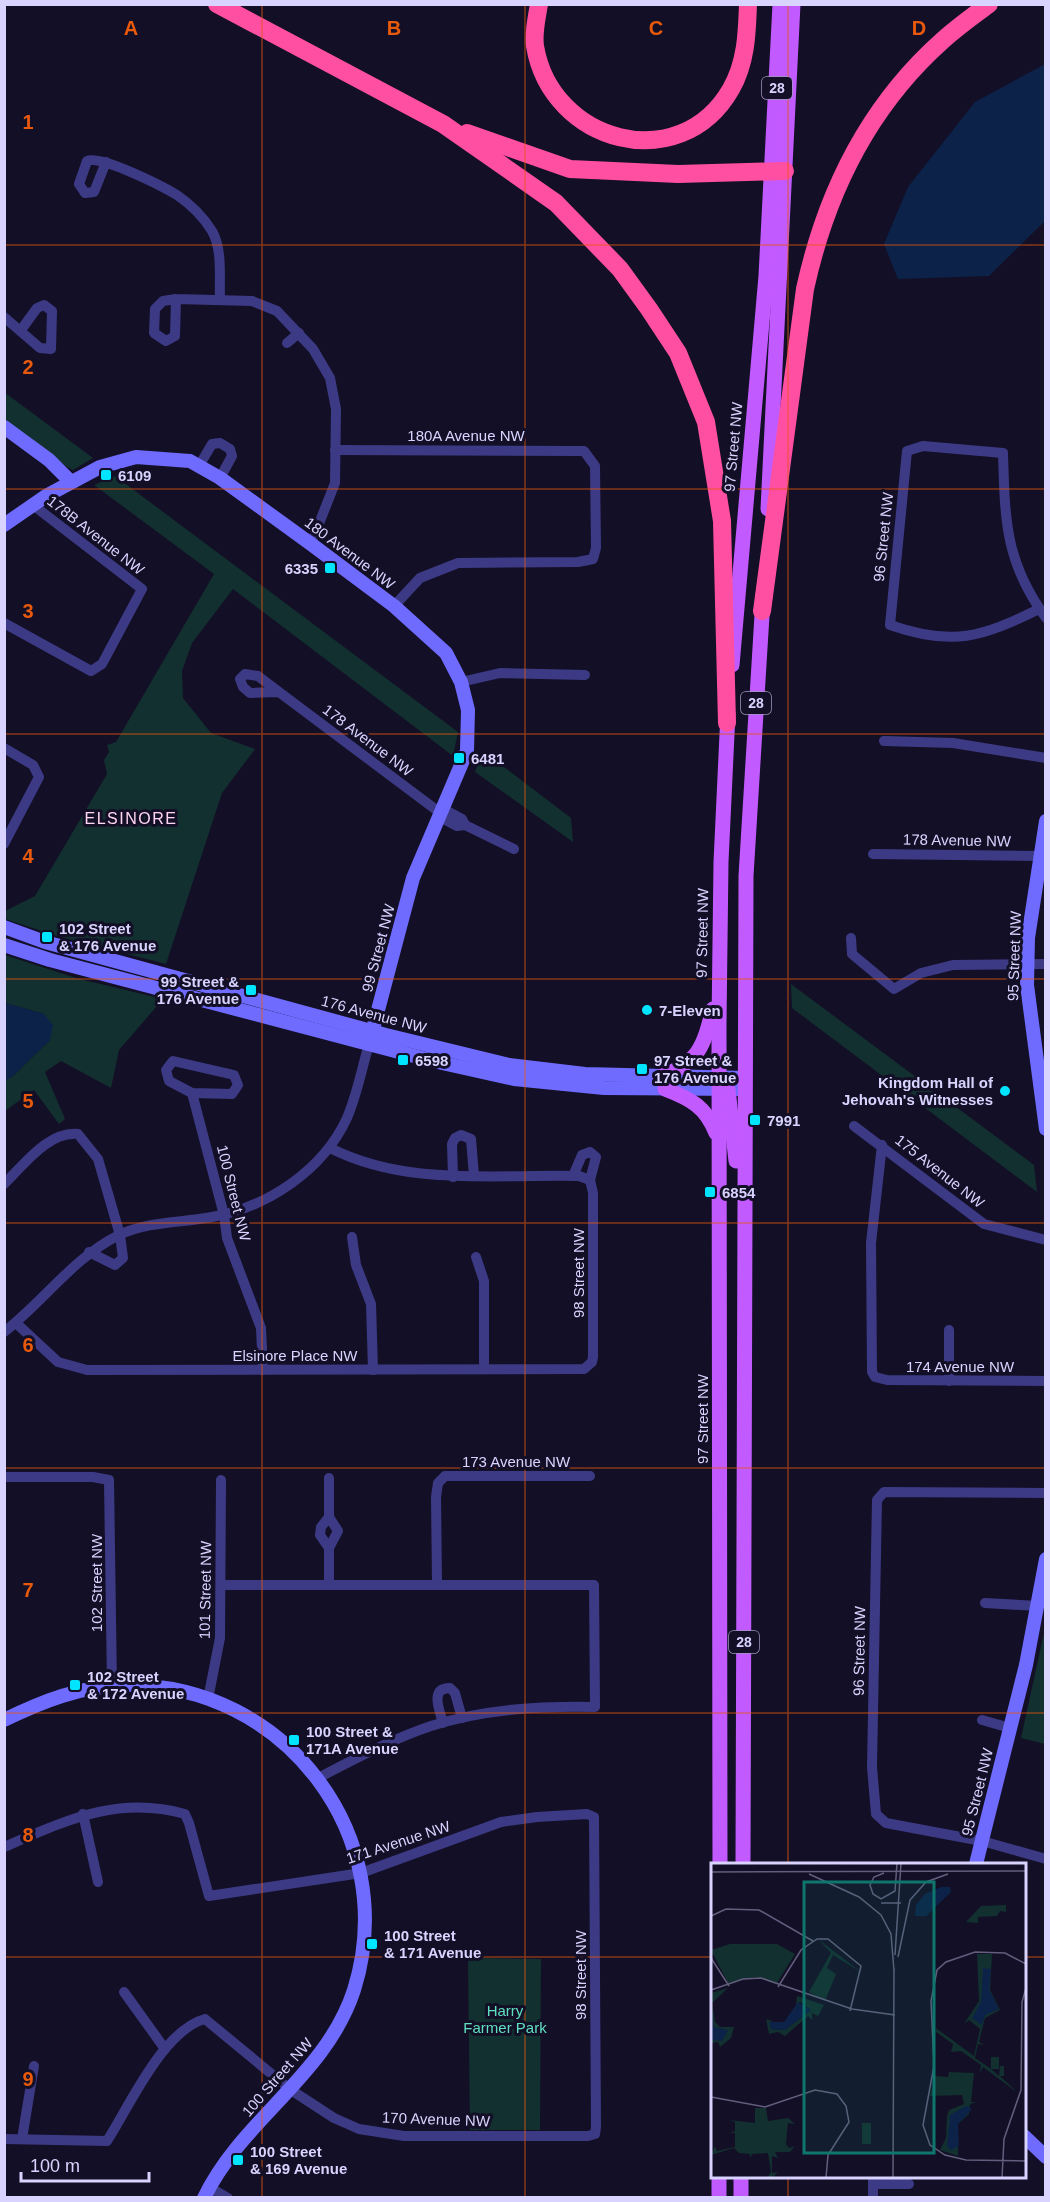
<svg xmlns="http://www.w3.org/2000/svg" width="1050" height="2202" font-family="Helvetica,sans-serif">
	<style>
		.green { fill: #12302f }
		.water { fill: #0c2248 }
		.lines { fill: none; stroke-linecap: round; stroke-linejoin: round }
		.street { stroke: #3d3a85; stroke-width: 10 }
		.secondary { stroke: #6f6bff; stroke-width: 14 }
		.primary { stroke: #c25bff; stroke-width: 15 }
		.highway { stroke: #ff4fa3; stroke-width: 18 }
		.grid { fill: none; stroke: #e8590c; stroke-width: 1.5; stroke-opacity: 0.55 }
		.poi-dot { fill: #00e5ff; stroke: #130f26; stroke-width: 2 }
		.labels { text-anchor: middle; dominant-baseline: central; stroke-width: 6; stroke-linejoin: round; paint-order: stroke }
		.shield { fill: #130f26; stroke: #9e99be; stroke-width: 1.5 }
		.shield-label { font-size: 14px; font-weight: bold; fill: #d9d4ff }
		.street-label { font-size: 15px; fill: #d9d4ff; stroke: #130f26 }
		.poi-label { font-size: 15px; font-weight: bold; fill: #d9d4ff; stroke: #130f26; text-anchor: start }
		.park-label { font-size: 15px; fill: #5fe0c0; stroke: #130f26 }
		.neighbourhood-label { font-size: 16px; letter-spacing: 1.5px; fill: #ffd6f0; stroke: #130f26 }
		.inset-road { fill: none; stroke: #625e7d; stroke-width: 1.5 }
		.view { fill: #0f766e; fill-opacity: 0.15; stroke: #0f766e; stroke-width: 3 }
		.inset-edge { fill: none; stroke: #d9d4ff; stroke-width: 3 }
		.grid-label { font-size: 20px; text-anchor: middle; font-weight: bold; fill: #e8590c; stroke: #130f26; stroke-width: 6; stroke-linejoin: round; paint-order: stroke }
	</style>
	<rect width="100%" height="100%" fill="#130f26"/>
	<g class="green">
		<path d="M4,392L93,458L73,470L67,467L5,420Z"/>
		<path d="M115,476L458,732L453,756L233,589L192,643L182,671L183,698L211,733L255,749L222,793L166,964L54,935L5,919V911L35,896L107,774L104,760L109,752L107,745L116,742L214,574L94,485Z"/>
		<path d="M483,751L571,818L573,842L475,772Z"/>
		<path d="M5,955L76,978L163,999L119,1050L111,1088L61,1061L45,1072L65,1119L59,1124L34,1090L5,1111L4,1081L13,1076L50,1040L44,1014L5,1003Z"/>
		<path d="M791,984L1034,1165L1037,1192L792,1008Z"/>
		<path d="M1045,1628V1744L1021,1738Z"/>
		<path d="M468,1958L541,1959L540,2130H470Z"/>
	</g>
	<g class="water">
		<path d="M1045,64V221L989,276L898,279L884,244L908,187L975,102Z"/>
		<path d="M5,1003L44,1014L53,1025L50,1040L13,1076L5,1081Z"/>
	</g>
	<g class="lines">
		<g class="street">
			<path d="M106,162L94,192L85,193L79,184L87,161C101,155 162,186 177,195C190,204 204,218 212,231C223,250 219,278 220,300"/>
			<path d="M176,299L175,336L166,341L154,333L155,309L163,301L176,299L252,301L277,311L313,349L330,378L336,409L335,483L311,544"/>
			<path d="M4,317L40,348L51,349L52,311L44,305L37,308L21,330"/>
			<path d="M287,343L299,333"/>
			<path d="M335,450L584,451L595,466L596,548L593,559L578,562L458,563L420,578L394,606"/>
			<path d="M199,466L212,444L220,443L230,449L232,456L220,478"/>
			<path d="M1039,609C982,637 953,647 890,625L907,451L923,446L1003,453C1005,520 1005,562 1046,618"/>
			<path d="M4,623L91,671L102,664L142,589L33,505"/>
			<path d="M461,682L500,673L585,675"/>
			<path d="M279,692L250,693L243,687L240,679L245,674L258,676L279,692L439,812L440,817L457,826L465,825L514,849"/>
			<path d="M884,741L953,743L1046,758"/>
			<path d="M4,748L33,765L39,777L4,844"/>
			<path d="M439,812L445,810L462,819L465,825"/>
			<path d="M873,854L1040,856"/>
			<path d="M851,938L852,954L894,989L921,973L953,965L1046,964"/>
			<path d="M173,1061L234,1075L238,1085L232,1094L192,1093L169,1081L166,1070Z"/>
			<path d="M192,1093L224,1215L227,1238L261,1328L263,1370"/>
			<path d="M854,1126L984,1224L1046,1240"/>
			<path d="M882,1145L871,1243L872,1372L875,1377L887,1380L1046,1381"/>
			<path d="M330,1148C407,1187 495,1174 579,1176L590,1180"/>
			<path d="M573,1176L582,1155L590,1152L596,1157L590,1180"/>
			<path d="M453,1177L452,1144L455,1138L461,1135L471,1139L474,1176"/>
			<path d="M4,1184C24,1165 48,1131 78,1134L98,1159L120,1235L123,1258L115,1265L89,1252"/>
			<path d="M352,1237L356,1265L371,1304L373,1370"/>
			<path d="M476,1257L484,1281V1369"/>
			<path d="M16,1323L58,1362L87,1370L584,1369L592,1362L593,1357V1193L590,1180"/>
			<path d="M949,1330V1381"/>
			<path d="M4,1332C44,1301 73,1258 119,1235C149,1221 181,1223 212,1217C268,1207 323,1170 347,1118C357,1095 362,1068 369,1044"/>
			<path d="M4,1477H93L109,1480L112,1686"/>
			<path d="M329,1478V1517L321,1527L320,1535L329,1548V1584"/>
			<path d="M1046,1493L884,1492L877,1500L872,1767L876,1814L886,1823L982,1841L1046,1859"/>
			<path d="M329,1548L338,1531L329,1517"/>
			<path d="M437,1584L436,1497L438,1483L445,1476H590"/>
			<path d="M222,1585H594L595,1707C539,1706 484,1709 431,1726C392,1739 355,1759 318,1778"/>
			<path d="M985,1603L1038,1606"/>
			<path d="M208,1699L220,1638L221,1480"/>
			<path d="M982,1720L1010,1728"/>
			<path d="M443,1723C440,1711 429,1688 450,1688L455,1693L462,1718"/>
			<path d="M83,1814L98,1882"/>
			<path d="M4,1847C65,1821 117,1795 185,1814L189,1823L209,1896L361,1873L501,1822L537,1817L587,1814L594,1817L596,2127L595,2134L588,2136H404L359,2129L334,2118L291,2090L205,2019C163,2030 129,2107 107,2141L4,2139"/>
			<path d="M124,1992L165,2049"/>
			<path d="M22,2139L34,2066"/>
			<path d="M873,2176V2198"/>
			<path d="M873,2184H909"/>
			<path d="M209,2187L228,2198"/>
		</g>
		<g class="secondary">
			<path d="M4,427L49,460L71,482"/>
			<path d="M4,525L46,496L100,467L136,457L190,461L220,478L311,544L394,606L446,653L461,682L468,710L467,751L413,878L369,1044"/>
			<path d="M1046,821L1028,938L1027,985L1046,1129"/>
			<path d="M4,927L45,942L386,1035L509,1065L585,1074L745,1078"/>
			<path d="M4,945L50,960L433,1061L514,1079L604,1088L744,1089"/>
			<path d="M4,1720C43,1701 81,1686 125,1685C285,1683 402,1837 354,1990C326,2076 242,2119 204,2198"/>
			<path d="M976,1864L1026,1665L1046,1559"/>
			<path d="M1024,2136L1046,2157"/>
		</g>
		<g class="primary">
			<path d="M768,509L793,4"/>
			<path d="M732,665L766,276L780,4"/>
			<path d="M660,1077C699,1062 703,1048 713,1009"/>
			<path d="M724,1081L728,1089L736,1161"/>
			<path d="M665,1089C691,1099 706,1107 716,1133"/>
			<path d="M720,1864L719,1024L721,862L728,713"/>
			<path d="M743,1864L746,876L763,599"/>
			<path d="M719,2198V2176"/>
			<path d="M741,2198V2176"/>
		</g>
		<g class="highway">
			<path d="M217,4L443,124L556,203L620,269L649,309L678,353L706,422L722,521L727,723"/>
			<path d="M539,4C537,17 533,32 535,46C551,143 680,178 731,89C746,63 747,34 748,4"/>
			<path d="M467,133L570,169L678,174L785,171"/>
			<path d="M762,611L805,289C826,193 868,107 942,41C956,28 973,16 989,4"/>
		</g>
	</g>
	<path class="grid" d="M262,4V2198M525,4V2198M788,4V1864M4,245H1046M4,489H1046M4,734H1046M4,979H1046M4,1223H1046M4,1468H1046M4,1713H1046M4,1957H712M1024,1957H1046M788,2176V2198"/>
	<g class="poi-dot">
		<rect x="100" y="469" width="12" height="12" rx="3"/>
		<rect x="324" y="562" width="12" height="12" rx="3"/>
		<rect x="453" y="752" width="12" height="12" rx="3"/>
		<rect x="41" y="931" width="12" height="12" rx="3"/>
		<rect x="245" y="984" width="12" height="12" rx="3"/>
		<circle cx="647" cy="1010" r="6"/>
		<rect x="397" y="1054" width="12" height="12" rx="3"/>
		<rect x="636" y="1063" width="12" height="12" rx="3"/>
		<circle cx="1005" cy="1091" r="6"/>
		<rect x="749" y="1114" width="12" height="12" rx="3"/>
		<rect x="704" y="1186" width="12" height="12" rx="3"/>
		<rect x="69" y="1679" width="12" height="12" rx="3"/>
		<rect x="288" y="1734" width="12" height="12" rx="3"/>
		<rect x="366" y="1938" width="12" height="12" rx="3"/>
		<rect x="232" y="2154" width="12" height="12" rx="3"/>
	</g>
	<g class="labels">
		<g class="shield">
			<rect x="762" y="77" width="30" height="22" rx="4.5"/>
			<rect x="741" y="692" width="30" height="22" rx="4.5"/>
			<rect x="729" y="1631" width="30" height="22" rx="4.5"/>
		</g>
		<g class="shield-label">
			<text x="777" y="88">28</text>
			<text x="756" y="703">28</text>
			<text x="744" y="1642">28</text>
		</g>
		<g class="street-label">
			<text x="466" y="435">180A Avenue NW</text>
			<text transform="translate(733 447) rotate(-85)">97 Street NW</text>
			<text transform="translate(96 535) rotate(38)">178B Avenue NW</text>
			<text transform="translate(883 537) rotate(-84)">96 Street NW</text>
			<text transform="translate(350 553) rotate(37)">180 Avenue NW</text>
			<text transform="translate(368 740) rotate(37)">178 Avenue NW</text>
			<text transform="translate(957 840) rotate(1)">178 Avenue NW</text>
			<text transform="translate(702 933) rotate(-89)">97 Street NW</text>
			<text transform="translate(378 948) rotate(-75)">99 Street NW</text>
			<text transform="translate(1014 956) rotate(-88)">95 Street NW</text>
			<text transform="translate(374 1014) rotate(15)">176 Avenue NW</text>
			<text transform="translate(940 1171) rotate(38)">175 Avenue NW</text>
			<text transform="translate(234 1193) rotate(76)">100 Street NW</text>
			<text transform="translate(578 1273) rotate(-90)">98 Street NW</text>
			<text x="295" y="1355">Elsinore Place NW</text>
			<text x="960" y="1366">174 Avenue NW</text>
			<text transform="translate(702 1419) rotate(-90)">97 Street NW</text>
			<text x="516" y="1461">173 Avenue NW</text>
			<text transform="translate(96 1583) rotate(-90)">102 Street NW</text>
			<text transform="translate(205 1590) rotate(-89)">101 Street NW</text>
			<text transform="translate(859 1651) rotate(-89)">96 Street NW</text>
			<text transform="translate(977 1792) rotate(-76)">95 Street NW</text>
			<text transform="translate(398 1842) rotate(-18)">171 Avenue NW</text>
			<text transform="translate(580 1975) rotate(-90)">98 Street NW</text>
			<text transform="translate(277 2077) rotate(-49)">100 Street NW</text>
			<text transform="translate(436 2119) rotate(2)">170 Avenue NW</text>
		</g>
		<g class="poi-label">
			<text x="118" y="475">6109</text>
			<text x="318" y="568" text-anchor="end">6335</text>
			<text x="471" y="758">6481</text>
			<text x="59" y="928">102 Street<tspan x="59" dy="17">&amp; 176 Avenue</tspan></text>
			<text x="239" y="981" text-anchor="end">99 Street &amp;<tspan x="239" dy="17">176 Avenue</tspan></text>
			<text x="659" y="1010">7-Eleven</text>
			<text x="415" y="1060">6598</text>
			<text x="654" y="1060">97 Street &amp;<tspan x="654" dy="17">176 Avenue</tspan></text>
			<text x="993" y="1082" text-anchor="end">Kingdom Hall of<tspan x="993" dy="17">Jehovah's Witnesses</tspan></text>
			<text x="767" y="1120">7991</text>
			<text x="722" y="1192">6854</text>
			<text x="87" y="1676">102 Street<tspan x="87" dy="17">&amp; 172 Avenue</tspan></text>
			<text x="306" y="1731">100 Street &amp;<tspan x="306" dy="17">171A Avenue</tspan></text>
			<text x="384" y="1935">100 Street<tspan x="384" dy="17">&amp; 171 Avenue</tspan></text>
			<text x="250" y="2151">100 Street<tspan x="250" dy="17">&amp; 169 Avenue</tspan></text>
		</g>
		<g class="park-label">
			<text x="505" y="2010">Harry<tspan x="505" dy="17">Farmer Park</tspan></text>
		</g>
		<g class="neighbourhood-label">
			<text x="131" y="818">ELSINORE</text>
		</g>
	</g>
	<g transform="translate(711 1863)">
		<rect width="315" height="315" fill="#130f26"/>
		<path d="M295,42V49L289,48L286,53L267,54V60L255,59L270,43ZM108,77L150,109L122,92L116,105L125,111L114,138L98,129L120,90ZM19,81H66L84,91L66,120L44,114L17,120L0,87ZM266,91H281L279,127L289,147L274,155L268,179L273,182L267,181L264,195L280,206V194H288V206H280L288,213L289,203H293V213H289L307,230L272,204L269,210L270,202L250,188L240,189L242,181L225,169V165L263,193L269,166L258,157L253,161L268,138ZM17,125L1,140L4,159L9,164H23L20,175L9,184L7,179L0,180V130ZM86,133L113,142L107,153L101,150V157L97,153L74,173L67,169L58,171L55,156L61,158L60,166L74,167L100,147L89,139L85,142ZM238,209L263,210L260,239H266L259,241L258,251L247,261V293L229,287L235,275L236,253L238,247L253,241L251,232L219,233L224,213L237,214ZM44,245H55L57,258L77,255L84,261L77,260L75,281L78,285L84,283L79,289H64L67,295L61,293V310L67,309L61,315H56L60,309L57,290L41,291L39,295V291L28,290L23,285L0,292L4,283L6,288L24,284V270H19L24,268V259L18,257L44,260ZM151,260H160V281H151Z" fill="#12302f"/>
		<path d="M230,24H239L240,29L215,53H204L205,42L214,31ZM272,105L280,106L278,127L288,146L274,152L271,162L261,155L270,139ZM87,139L100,147L74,167L60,166L58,159H73ZM0,147L3,164L17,167L11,178L0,177ZM255,243L261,246L247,261L248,283L240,287L236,283L239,252Z" fill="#0c2248"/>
		<path class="inset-road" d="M0,9L315,8M173,10L163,14L159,22L162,31L170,36L184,28L186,0M98,11L148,34L170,52L180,71L183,108M170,40H190M0,53L15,46L48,47L102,78M184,92L190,0M187,94L199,37L215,19L237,11M0,95L18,123M315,101L294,90L264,89L235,99L226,107L220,138L223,203L212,262L219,282L234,292L255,297L315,298M67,124L90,87L106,76H117L150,103L139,148M0,127L32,116L50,115L141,146L184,152M0,234L54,244L104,227L126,231L135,243L138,259L117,292L115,315M182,315L183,105M291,315L293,276L310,227L311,139L315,125"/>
		<path class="view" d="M93,19H223V290H93Z"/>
		<rect width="315" height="315" class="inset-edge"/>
	</g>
	<g class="grid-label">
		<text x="131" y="35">A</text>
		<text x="394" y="35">B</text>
		<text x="656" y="35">C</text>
		<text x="919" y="35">D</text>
		<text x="28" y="129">1</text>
		<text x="28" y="374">2</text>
		<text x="28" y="618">3</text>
		<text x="28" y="863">4</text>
		<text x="28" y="1108">5</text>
		<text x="28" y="1352">6</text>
		<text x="28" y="1597">7</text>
		<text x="28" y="1842">8</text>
		<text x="28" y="2086">9</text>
	</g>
	<rect width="1050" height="2202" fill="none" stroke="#d9d4ff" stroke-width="12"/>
	<path d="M21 2172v9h128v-9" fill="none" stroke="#d9d4ff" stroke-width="3"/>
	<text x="30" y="2172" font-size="18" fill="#d9d4ff" stroke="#130f26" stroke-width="4.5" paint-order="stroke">100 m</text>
</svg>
